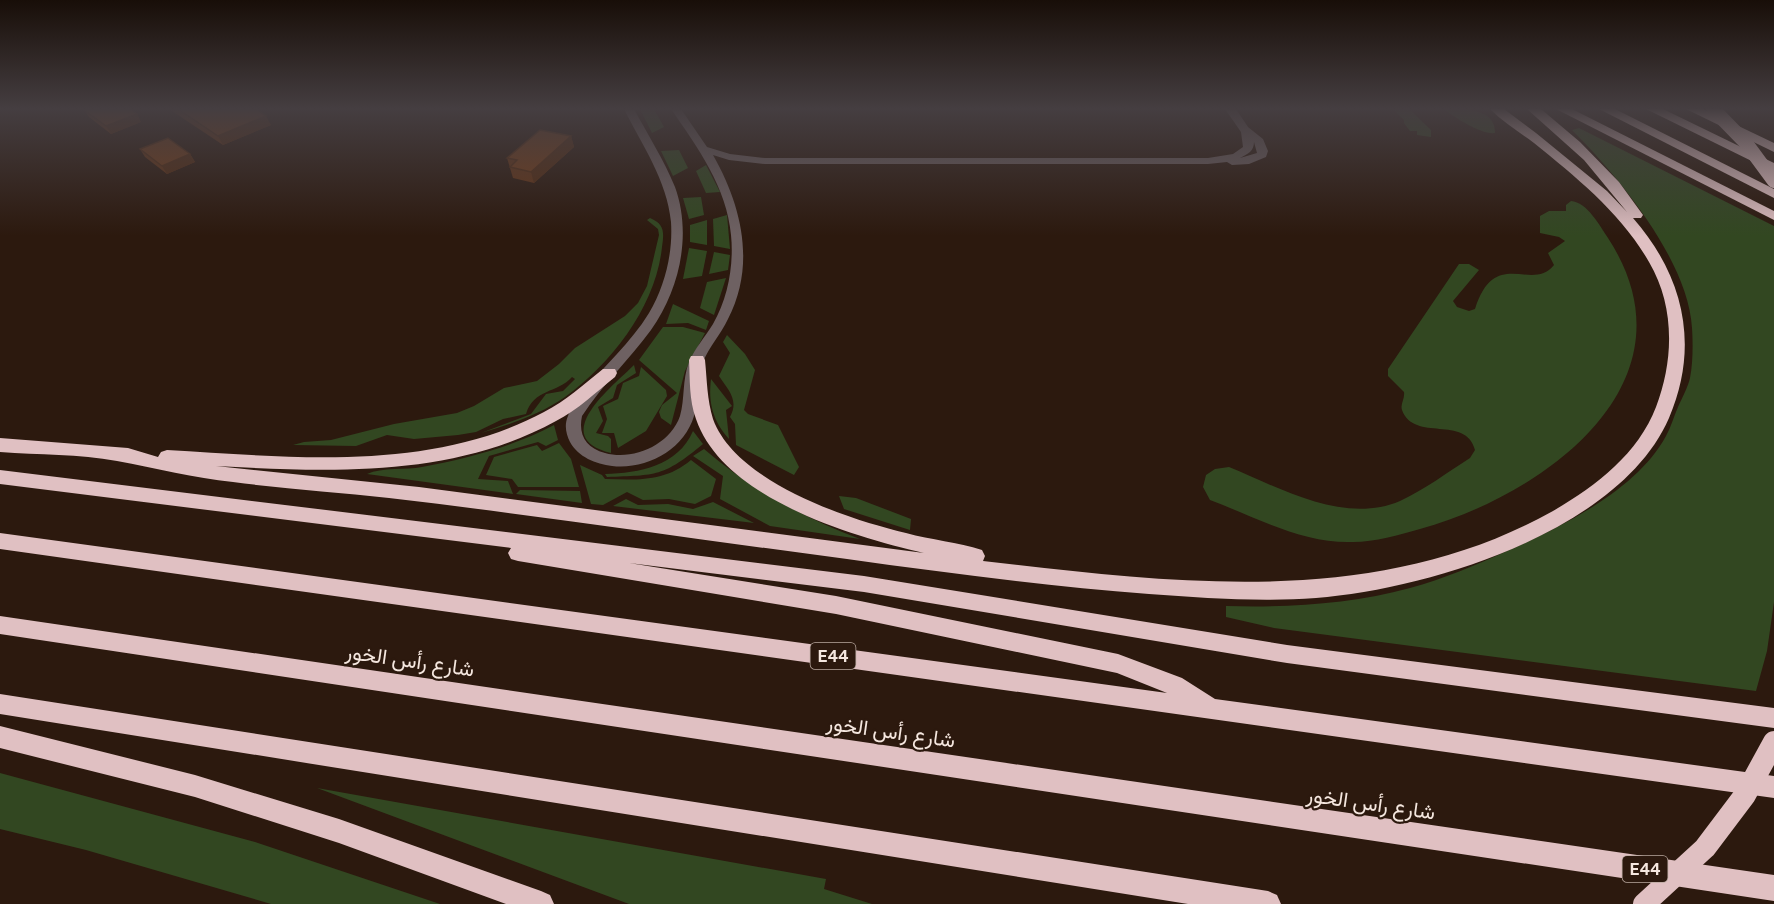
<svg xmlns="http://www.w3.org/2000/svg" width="1774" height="904" font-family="'Public Sans',Vazirmatn,sans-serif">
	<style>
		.green { fill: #324721 }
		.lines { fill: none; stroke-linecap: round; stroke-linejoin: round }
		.minor { fill: #6e6162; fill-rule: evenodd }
		.highway { fill: #e0c0c2; fill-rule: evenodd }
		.highway-bridge-far1 { stroke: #e0c0c2; stroke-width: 14 }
		.highway-bridge { stroke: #e0c0c2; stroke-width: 22 }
		.wall { fill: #653415 }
		.shaded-wall { fill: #532b11 }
		.building { fill: #763d18; stroke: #532b11; stroke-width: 1.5 }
		.labels { text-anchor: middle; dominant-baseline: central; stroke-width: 4.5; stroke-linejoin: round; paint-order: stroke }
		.shield { fill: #2c190e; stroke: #b9a9a0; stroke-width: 1.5 }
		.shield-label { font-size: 16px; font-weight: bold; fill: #f5e7df }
		.near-street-label { font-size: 21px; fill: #f5e7df; stroke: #2c190e }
	</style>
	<rect width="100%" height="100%" fill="#2c190e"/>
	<g class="green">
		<path d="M640,109H654L664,127L652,133Z"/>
		<path d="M1393,109H1409L1431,130V137L1417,135V131H1410L1404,123V120Z"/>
		<path d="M1444,109C1461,109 1496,107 1495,133C1482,135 1455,118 1444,109Z"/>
		<path d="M1579,128L1774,226V602L1767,651L1756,691L1274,628L1226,617V606C1287,608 1351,604 1410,588C1443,579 1476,565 1507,551C1561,527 1637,490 1666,436C1671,427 1674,416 1678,407C1682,398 1688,387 1690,378C1693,363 1693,343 1692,328C1688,260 1618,176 1572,130Z"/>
		<path d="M679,150L688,168L673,176L661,151Z"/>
		<path d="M706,165L720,192L706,193L696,171Z"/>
		<path d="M701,197L704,215L689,219L683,198Z"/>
		<path d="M1571,201C1587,202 1600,226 1608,238C1702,382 1544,495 1420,529C1399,535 1375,542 1353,542C1304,544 1255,517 1210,500L1203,487L1206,475L1215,469L1229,467C1280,488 1344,525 1400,501C1424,490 1448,472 1470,458L1475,450C1466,414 1414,443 1402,410C1400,404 1405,399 1404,392L1388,376V369L1459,264H1469L1479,270L1453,301L1457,307L1469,311L1475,309C1495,246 1532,293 1554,265L1548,253L1565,241L1559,237L1540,233V216L1549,211H1566V205Z"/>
		<path d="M727,215L730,249L714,246L713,219Z"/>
		<path d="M650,218C665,224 664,233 662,247C656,306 612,363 565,397C539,415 511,424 481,433L531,414L546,394L563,391L575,379L572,377C558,393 533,389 526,414L503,419L476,432L458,435L414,439L387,435L356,446L293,445L304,442L331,440L394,424L457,413L474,406L504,388L537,381L559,364L575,348L625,316L638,303L647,286L659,235L658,229L647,220Z"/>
		<path d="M707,220V245L690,242V225Z"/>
		<path d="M689,248L707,251L702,276L683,279Z"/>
		<path d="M714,252L730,255L728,270L709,274Z"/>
		<path d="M726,278L714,315L700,308L707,282Z"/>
		<path d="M673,304L709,321L706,330L688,323L666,324Z"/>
		<path d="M663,327H683L705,333L685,371L671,425L661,418L659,412L662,405L677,393L639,360Z"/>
		<path d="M727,335L745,354L755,370L744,410L748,414L778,425L799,467L794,475L736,445L735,424L730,417C739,400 729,391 719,376L730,353L723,342Z"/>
		<path d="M634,365L636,373L617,385L613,398L598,407L603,421L596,433L608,436L611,439V453C547,437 613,386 634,365Z"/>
		<path d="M641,367L666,390L667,396L646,431L618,448L614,433H602L607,419L603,406L618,399L623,383L639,376Z"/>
		<path d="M711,379L732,406L726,410L729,439C713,421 708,403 711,379Z"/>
		<path d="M554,425L558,440L546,446L538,442L489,456L478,479L508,481L513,494L367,474C382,467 406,470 422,467C469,458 512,447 554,425Z"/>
		<path d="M693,431L703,444C663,477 657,475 607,477L605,474C639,473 678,466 693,431Z"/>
		<path d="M559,443L571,459L579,487H518L512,479L486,475L494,457L537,445L542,451Z"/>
		<path d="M704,449C751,489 802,517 860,539L770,526L720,499L723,476L693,456Z"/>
		<path d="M691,460L716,479L711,496L695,504L669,499L643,500L627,492L603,505L591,504L580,465L602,475L605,479C637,480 665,482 691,460Z"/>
		<path d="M520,490L580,491L582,503L516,494Z"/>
		<path d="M839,496L856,498L911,519L910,530L844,509Z"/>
		<path d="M626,499L638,505L668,504L693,509L713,502L754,523L613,506Z"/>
		<path d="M0,773L255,842L440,904H271L86,850L0,829Z"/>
		<path d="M317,788L826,879L824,889L872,904H629Z"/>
	</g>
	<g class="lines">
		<path class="minor" d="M624,109H634C648,135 664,160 675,187C692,234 680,289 651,330C629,360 602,385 582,416C578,435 586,448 605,453C633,461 670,445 680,416C685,399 682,380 689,362C695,348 705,337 713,324C728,298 734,265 731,235C727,188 698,148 671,109H681L707,147L730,154L765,158H1208L1233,154L1243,147L1241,132L1225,109H1236L1248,127L1263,139L1268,151L1266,157L1249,164L1232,165L1227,162L1208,164H765L729,160L713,155C742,206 756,265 728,319C721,334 709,347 703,362C696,379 700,398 694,416C684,450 646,470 612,466C596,464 578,457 570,442C566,434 564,425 568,416C570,408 577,400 583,393C603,366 631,343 649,313C665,286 673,253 671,222C667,180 642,145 624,109ZM1254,142L1257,153L1240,158C1248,154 1254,151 1254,142Z"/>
		<g class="highway">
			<path d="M1490,109H1504L1536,133L1607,191L1627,212L1584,160L1527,109H1541L1580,142L1619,182L1643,215L1641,218H1633C1684,276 1700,346 1669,418C1620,531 1429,589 1316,598C1260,602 1204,598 1149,594C1048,586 947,573 847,559C694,539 542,516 389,498C337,492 285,489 233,482C194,478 156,468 117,461C79,454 39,455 0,452V438L128,448L158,457L161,452L167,450C291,457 430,473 544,412C566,401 584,384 603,369H615L617,373L615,377C596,392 578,410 556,421C452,478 330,472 216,466L419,487L924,553C850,536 723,498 696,419C689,400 690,379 689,360L691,356H703L705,360C707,380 707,400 713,419C736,482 847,519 906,533C931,540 958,542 982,550L985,556L983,561C1174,583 1377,610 1553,511C1596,486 1638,454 1656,407C1674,360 1675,306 1649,262C1621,213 1577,178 1534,143C1519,132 1503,122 1490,109Z"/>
			<path d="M1556,109H1572L1774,211V220Z"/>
			<path d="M1599,109H1615L1774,189V198Z"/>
			<path d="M1646,109H1663L1774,163V172Z"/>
			<path d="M1686,109H1703L1774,143V152Z"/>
			<path d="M0,470L864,576L1287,645L1774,708V728L1287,663L864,592L629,563L836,596L1118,654L1182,678L1215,699L1774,776V798L0,549V533L1167,693L1117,673L836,614L518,561L511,559L508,553L511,548L0,484Z"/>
			<path d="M0,616L1774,875V901L0,634Z"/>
			<path d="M0,694L1268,891L1277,895L1281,904H1188L0,714Z"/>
			<path d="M0,726L195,775L339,819L541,891L550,895L554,904H506L339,843L195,797L0,748Z"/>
		</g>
		<path class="highway-bridge-far1" d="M1713,109L1746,143L1774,181"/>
		<path class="highway-bridge" d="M1644,904L1705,848L1745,795L1774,742"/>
	</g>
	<g class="wall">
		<path d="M169,109H256L271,125L223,145Z"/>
		<path d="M84,110L141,122L111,134L89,117Z"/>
		<path d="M571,136L574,147L534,183L513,178L507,158Z"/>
		<path d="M140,149L190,154L195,162L167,174L145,157Z"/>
	</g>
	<g class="shaded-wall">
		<path d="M137,114L141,122L111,134L106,126Z"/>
		<path d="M266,116L271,125L223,145L218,136Z"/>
		<path d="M571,136L574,147L534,183L531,172Z"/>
		<path d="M190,154L195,162L167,174L162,166Z"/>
	</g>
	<g class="building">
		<path d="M85,109H130L137,114L106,126L84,110Z"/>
		<path d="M178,109H256L266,116L218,136Z"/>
		<path d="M540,130L571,136L531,172L510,167L517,160L507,158Z"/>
		<path d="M168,138L190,154L162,166L140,149Z"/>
	</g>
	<linearGradient id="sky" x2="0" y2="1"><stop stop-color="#180e08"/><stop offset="0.46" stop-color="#453e41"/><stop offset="1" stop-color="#453e41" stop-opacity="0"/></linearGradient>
	<rect width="1774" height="236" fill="url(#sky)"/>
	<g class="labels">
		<g class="shield">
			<rect x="810.5" y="643" width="45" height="26" rx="4.5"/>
			<rect x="1622.5" y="856" width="45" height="26" rx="4.5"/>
		</g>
		<g class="shield-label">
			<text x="833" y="656">E44</text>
			<text x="1645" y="869">E44</text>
		</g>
		<g class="near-street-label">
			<text transform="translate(410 660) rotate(8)">شارع رأس الخور</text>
			<text transform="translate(891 731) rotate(8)">شارع رأس الخور</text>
			<text transform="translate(1371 803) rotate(8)">شارع رأس الخور</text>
		</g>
	</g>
</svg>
